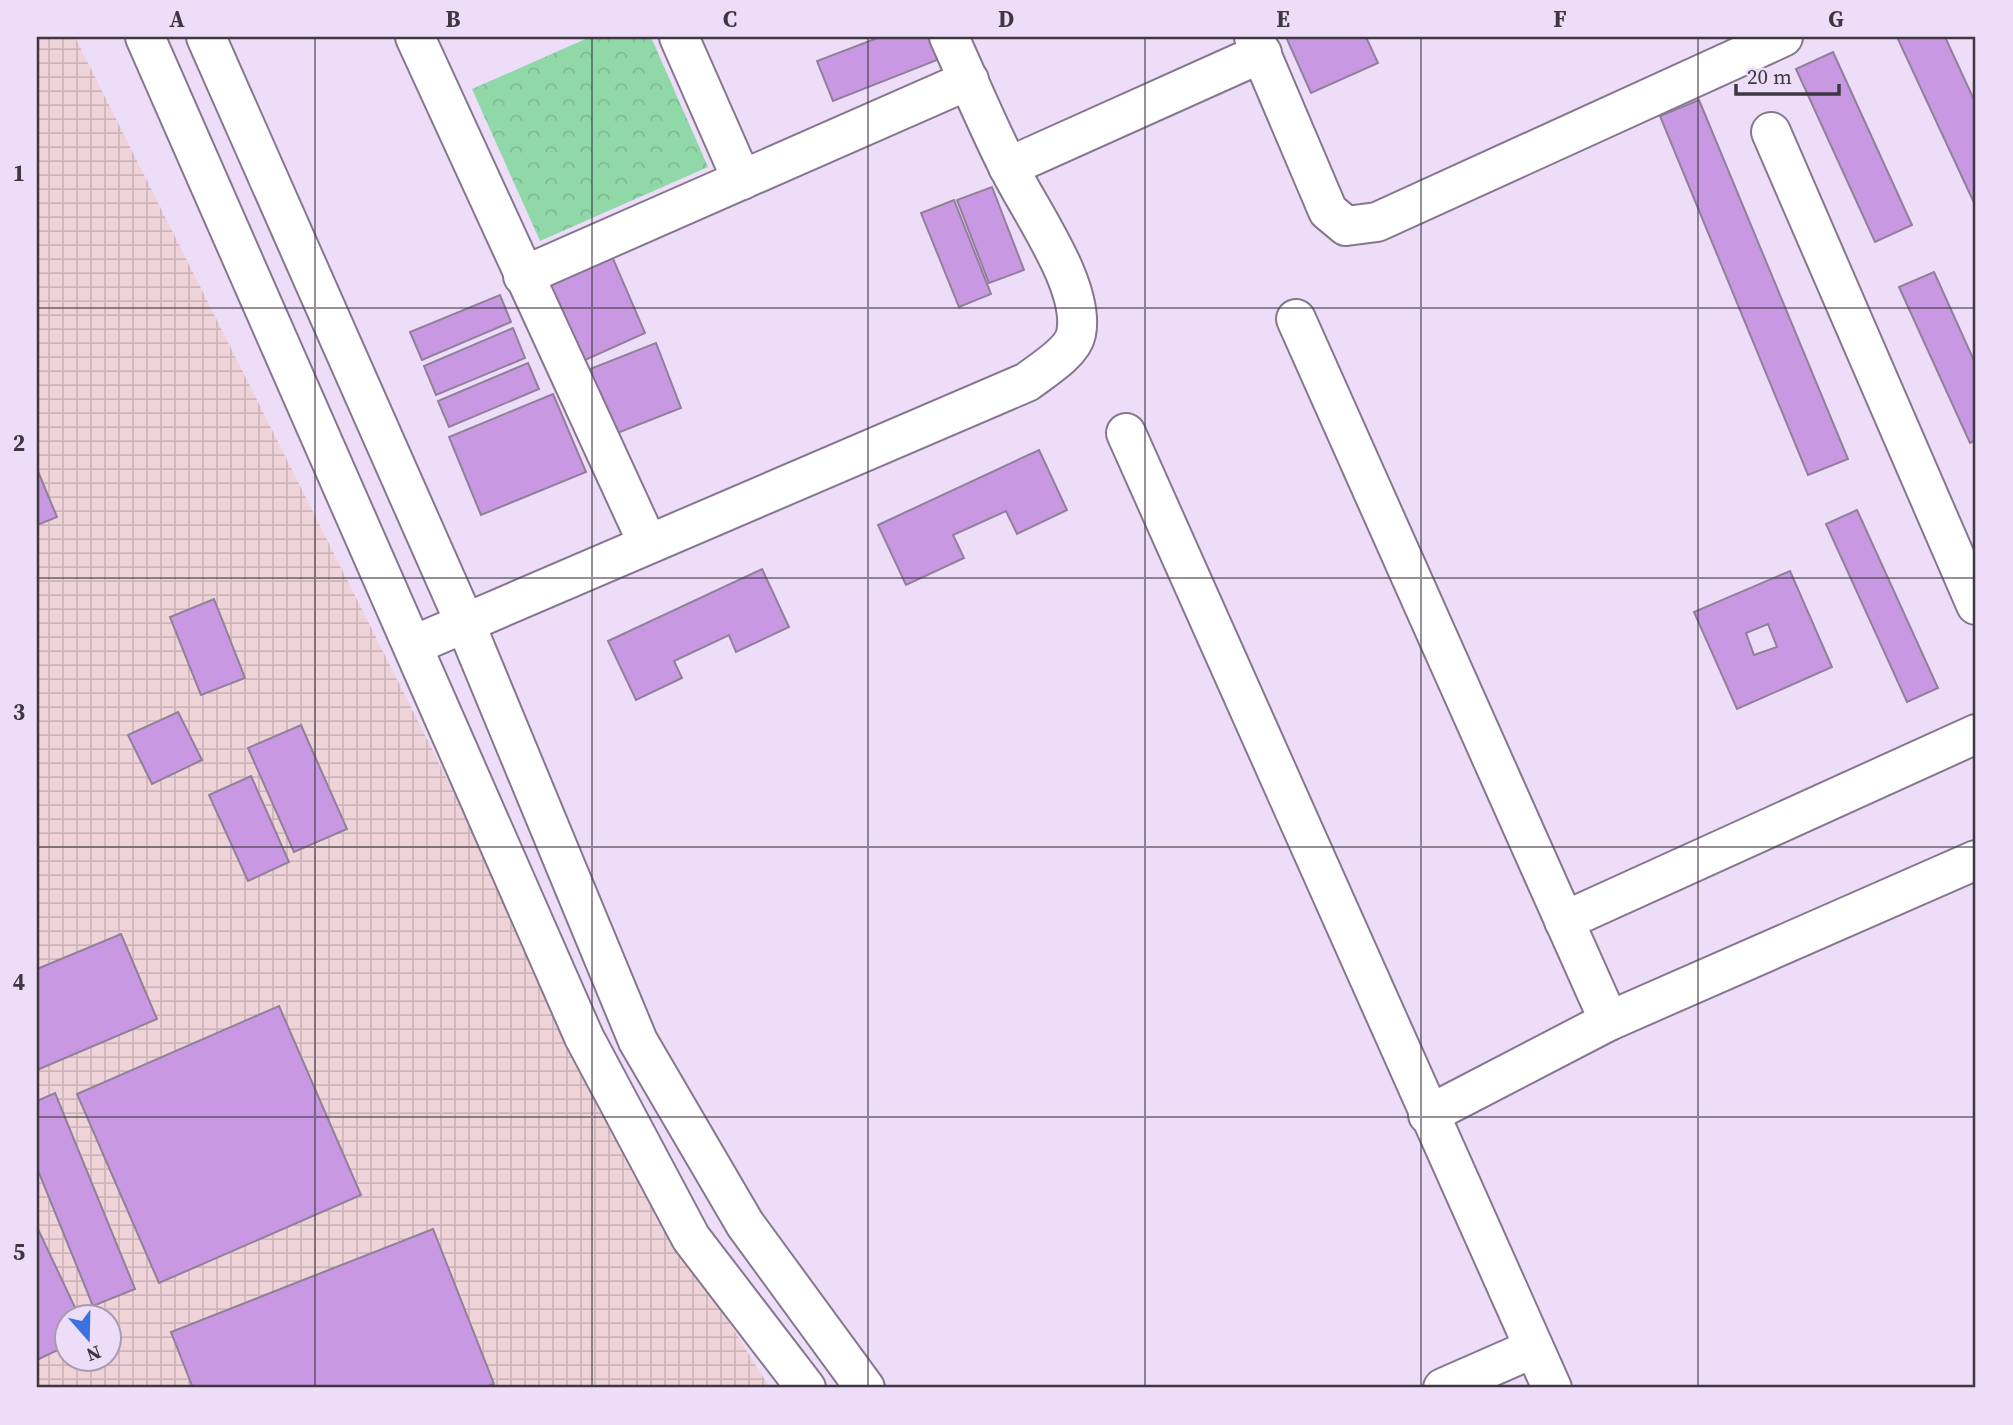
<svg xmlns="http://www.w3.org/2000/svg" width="2013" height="1425" font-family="'Source Serif 4',serif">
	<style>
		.industrial { fill: url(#industrial-grid); fill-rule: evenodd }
		.forest { fill: url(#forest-crowns) }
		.building { fill: #c998e3; stroke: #908099; stroke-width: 2; fill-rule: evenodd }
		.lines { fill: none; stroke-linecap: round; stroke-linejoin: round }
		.minor-casing { stroke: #86778f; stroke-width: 42 }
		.minor { stroke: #fff; stroke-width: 38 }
		.grid { fill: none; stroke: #3e3742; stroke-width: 2; stroke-opacity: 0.55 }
		.neatline { fill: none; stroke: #3e3742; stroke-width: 2.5 }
		.grid-label { font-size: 23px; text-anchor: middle; font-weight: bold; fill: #3e3742 }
	</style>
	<defs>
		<pattern id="industrial-grid" width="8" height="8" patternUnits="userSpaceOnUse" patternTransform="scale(1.75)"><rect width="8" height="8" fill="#eed3d8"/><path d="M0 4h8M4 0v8" fill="none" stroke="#cdb6bb"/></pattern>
		<pattern id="forest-crowns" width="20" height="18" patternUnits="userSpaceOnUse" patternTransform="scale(1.75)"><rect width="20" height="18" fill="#91d8a9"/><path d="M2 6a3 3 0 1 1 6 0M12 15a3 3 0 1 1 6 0" fill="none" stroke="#7eba93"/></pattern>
	</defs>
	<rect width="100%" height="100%" fill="#eeddf8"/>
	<path class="industrial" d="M37,37H75L680,1244L770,1388H37ZM66,1316H108V1358H66Z"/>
	<path class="forest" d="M590,37H651L708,167L540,241L472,89Z"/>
	<g class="building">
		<path d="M880,37H934L942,58L833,101L817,61Z"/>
		<path d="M1286,37H1366L1378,63L1311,93Z"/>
		<path d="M1897,37H1945L1976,104V207Z"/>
		<path d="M1833,52L1912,225L1875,242L1796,69Z"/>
		<path d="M1699,100L1848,459L1808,475L1660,116Z"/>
		<path d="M992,187L1024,270L989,283L957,200Z"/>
		<path d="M954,200L991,294L959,307L921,213Z"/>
		<path d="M608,247L645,333L583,361L545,274Z"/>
		<path d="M1934,272L1976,365V440L1970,443L1899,287Z"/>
		<path d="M500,295L511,322L422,360L410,332Z"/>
		<path d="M513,328L525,358L436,395L424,366Z"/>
		<path d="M656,343L681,408L615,434L590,369Z"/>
		<path d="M528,363L539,389L449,427L438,401Z"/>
		<path d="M553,394L586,472L481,515L449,437Z"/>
		<path d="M1039,450L1067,510L1017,534L1006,511L953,535L964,558L906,585L878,525Z"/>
		<path d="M37,469L57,517L37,525Z"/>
		<path d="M1857,510L1938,688L1907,702L1826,524Z"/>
		<path d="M762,569L789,627L736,652L729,635L674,661L682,678L636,700L608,641Z"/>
		<path d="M1790,571L1832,667L1737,709L1694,612ZM1768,624L1777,647L1754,655L1746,633Z"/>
		<path d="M214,599L245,678L201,695L170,617Z"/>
		<path d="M178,712L202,760L152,784L128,735Z"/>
		<path d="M301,725L347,829L294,852L248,748Z"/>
		<path d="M251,776L289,862L248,881L209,795Z"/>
		<path d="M121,934L157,1019L37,1070V969Z"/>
		<path d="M279,1006L361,1195L159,1283L77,1094Z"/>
		<path d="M55,1093L135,1289L93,1306L37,1168V1101Z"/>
		<path d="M37,1227L79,1316H66V1346L37,1360Z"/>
		<path d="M433,1229L494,1384L483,1388H193L171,1332Z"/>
	</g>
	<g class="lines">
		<g class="minor-casing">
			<g id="minor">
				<path d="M145,37L584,1037L691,1238L806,1388"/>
				<path d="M206,37L465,623L638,1041L745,1224L865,1388"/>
				<path d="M415,37L648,544"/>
				<path d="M679,37L742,180"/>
				<path d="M1254,37L1328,211L1346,226L1377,222L1783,37"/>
				<path d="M1771,132L1976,605"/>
				<path d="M1008,167L1262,53"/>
				<path d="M523,276L969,80"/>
				<path d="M1296,319L1609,1021"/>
				<path d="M1126,433L1552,1388"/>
				<path d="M414,645L1027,382C1041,371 1072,353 1076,334C1086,287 1030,211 1009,168C987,125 969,81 949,37"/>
				<path d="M1564,921L1976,734"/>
				<path d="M1428,1115L1609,1021L1976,860"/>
				<path d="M1443,1388L1532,1349"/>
			</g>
		</g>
		<use href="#minor" class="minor"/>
	</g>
	<path class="grid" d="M315,37V1388M592,37V1388M868,37V1388M1145,37V1388M1421,37V1388M1698,37V1388M37,308H1976M37,578H1976M37,847H1976M37,1117H1976"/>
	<rect width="2013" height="1425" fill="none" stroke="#eeddf8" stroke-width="77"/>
	<g transform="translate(88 1338) rotate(160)"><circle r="33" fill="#eeddf8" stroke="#a89baf" stroke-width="2"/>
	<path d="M0-5L12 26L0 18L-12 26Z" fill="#3c71e1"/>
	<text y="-10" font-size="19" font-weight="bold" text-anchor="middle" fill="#3e3742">N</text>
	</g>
	<path d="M1736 84v10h103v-10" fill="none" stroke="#3e3742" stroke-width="3.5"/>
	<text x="1747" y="84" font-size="21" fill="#3e3742" stroke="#eeddf8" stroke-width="5" paint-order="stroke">20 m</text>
	<rect x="38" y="38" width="1936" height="1348" class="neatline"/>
	<g class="grid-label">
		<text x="177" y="27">A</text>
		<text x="453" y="27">B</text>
		<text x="730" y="27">C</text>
		<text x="1006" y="27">D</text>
		<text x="1283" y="27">E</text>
		<text x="1560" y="27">F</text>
		<text x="1836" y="27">G</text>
		<text x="19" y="181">1</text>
		<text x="19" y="451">2</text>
		<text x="19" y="720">3</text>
		<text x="19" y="990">4</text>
		<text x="19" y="1260">5</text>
	</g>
</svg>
